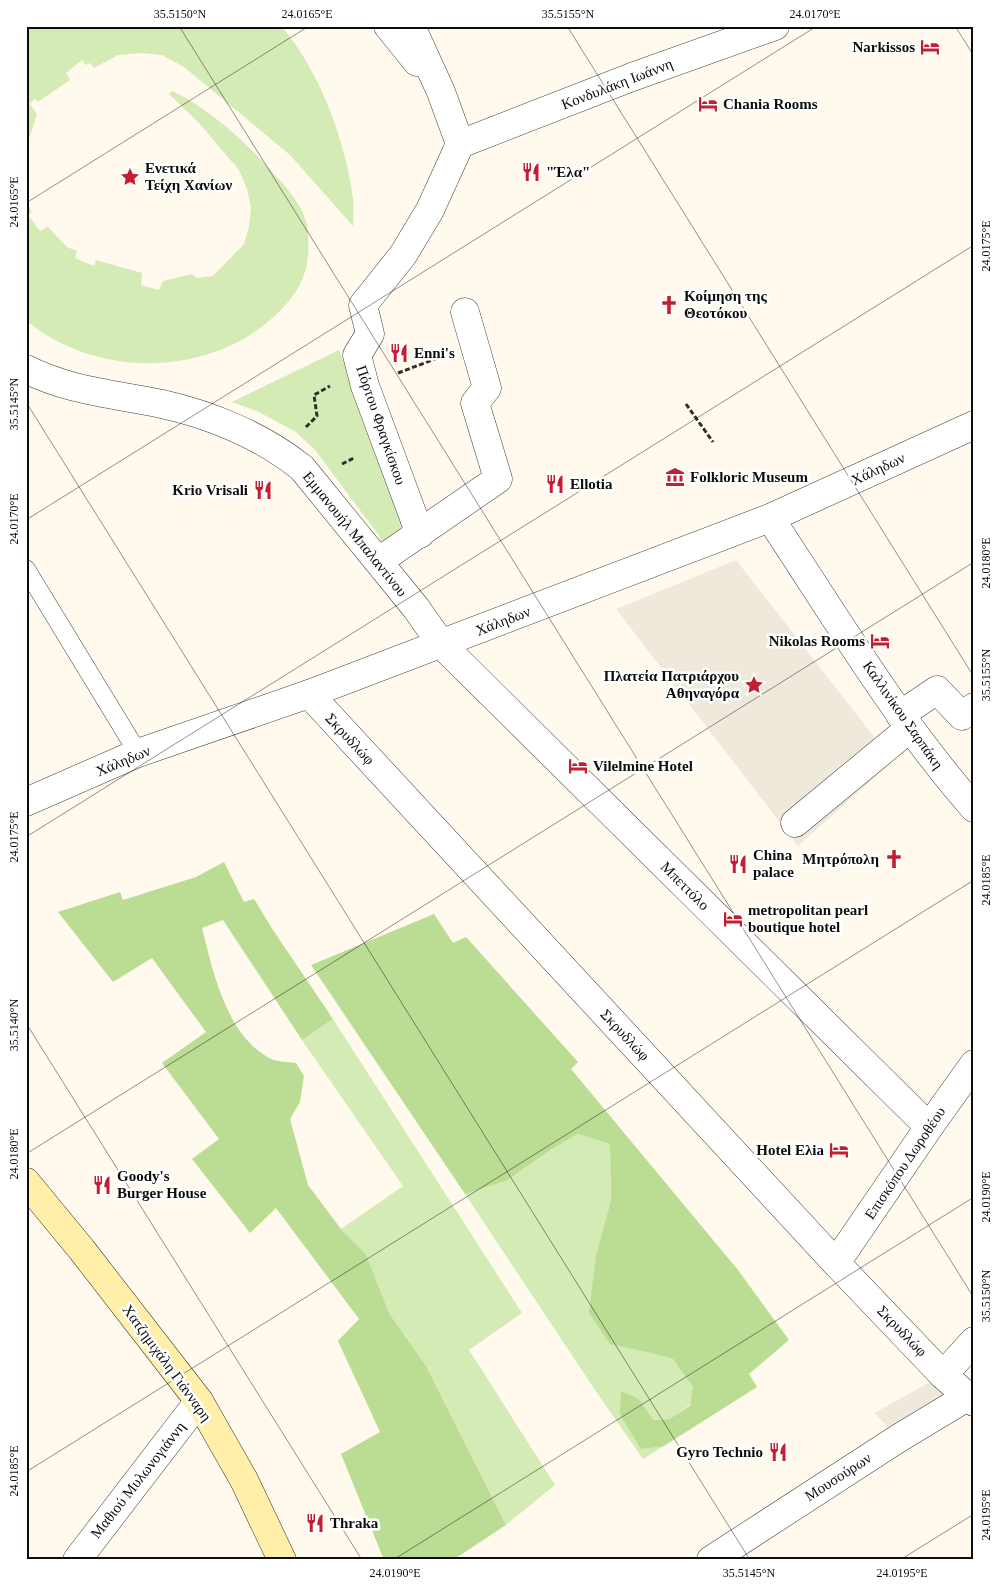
<svg xmlns="http://www.w3.org/2000/svg" width="1000" height="1586" font-family="Georgia,serif">
	<style>
		.green { fill: #d5ebb5 }
		.forest { fill: #badd93 }
		.plaza { fill: #efe9dc }
		.lines { fill: none; stroke-linecap: round; stroke-linejoin: round }
		.lane-casing { stroke: #404040; stroke-width: 19 }
		.street-casing { stroke: #404040; stroke-width: 29 }
		.secondary-casing { stroke: #2f2f2f; stroke-width: 29 }
		.path { stroke: #2f2f2f; stroke-width: 3; stroke-dasharray: 5 2.5; stroke-linecap: butt }
		.lane { stroke: #fff; stroke-width: 18 }
		.street { stroke: #fff; stroke-width: 28 }
		.secondary { stroke: #ffefa8; stroke-width: 28 }
		.ticks { fill: none; stroke: #0d0d0d; stroke-width: 1; stroke-opacity: 0.45 }
		.labels { text-anchor: middle; dominant-baseline: central; stroke-width: 5; stroke-linejoin: round; paint-order: stroke }
		.poi-label { font-size: 15px; font-weight: bold; fill: #0d0d0d; stroke: #fff; text-anchor: start }
		.street-label { font-size: 15px; fill: #0d0d0d; stroke: #fff }
		.neatline { fill: none; stroke: #0d0d0d; stroke-width: 2 }
		.ticks-label { font-size: 12px; text-anchor: middle; fill: #0d0d0d }
	</style>
	<rect width="100%" height="100%" fill="#fffaed"/>
	<g class="green">
		<path d="M26,26H281C319,69 346,142 353,199C354,207 353,217 353,226L290,155L184,67L162,55L142,53L118,55L94,68L90,63L86,65L82,60L66,73L70,80L38,102L35,99L30,104L37,114L26,148Z"/>
		<path d="M172,91C206,107 239,136 264,163C280,180 299,199 306,221C308,226 308,232 308,236C310,258 306,279 292,297C231,376 102,385 26,320V202L32,212L28,215L40,231L48,227L67,247L77,251L75,258L94,266L96,260L142,273L141,285L159,290L163,281L192,274L197,278L213,276L244,244L249,227L251,208L247,189L239,170L198,122L169,94Z"/>
		<path d="M339,350L409,527L386,545L315,450L296,432L257,411L232,402Z"/>
		<path d="M333,1019L522,1313L469,1350L555,1485L506,1525L426,1366L389,1313L366,1254L341,1229L403,1186L302,1040Z"/>
		<path d="M578,1134L610,1144L611,1200L596,1255L647,1352L673,1359L694,1387L690,1405L669,1419L652,1420L639,1399L640,1448L664,1446L643,1459L595,1390L465,1194L506,1181L552,1149Z"/>
	</g>
	<g class="forest">
		<path d="M224,862L244,902L254,899L273,930L333,1019L302,1040L223,920L202,928C213,972 226,1034 269,1058C276,1062 288,1062 296,1063L304,1076L300,1102L290,1119L308,1185L341,1229L366,1254L389,1313L426,1366L506,1525L453,1560H384L341,1454L380,1432L338,1341L359,1319L276,1208L250,1233L192,1159L219,1139L162,1063L206,1032L152,958L113,982L58,912L120,892L123,900L196,877Z"/>
		<path d="M434,914L453,943L466,937L578,1062L571,1069L738,1270L789,1340L749,1374L757,1387L664,1446L641,1449L620,1414L621,1391L639,1399L653,1420L669,1419L690,1406L693,1387L673,1359L647,1352L610,1344L589,1313L596,1255L611,1200L610,1144L578,1134L552,1149L506,1181L465,1194L311,965Z"/>
	</g>
	<g class="plaza">
		<path d="M736,560L893,761L798,846L616,609Z"/>
		<path d="M943,1375L967,1397L899,1438L874,1413Z"/>
	</g>
	<g class="lines">
		<g class="lane-casing">
			<path id="lane" d="M26,569L138,753"/>
		</g>
		<g class="street-casing">
			<g id="street">
				<path d="M388,26L417,62"/>
				<path d="M411,26L441,92L460,144L430,210L403,255L363,305L370,334L357,355L365,386L420,534"/>
				<path d="M460,144L632,77L775,26"/>
				<path d="M26,369C69,391 115,394 162,404C211,415 262,436 302,468L416,608L442,645L929,1127"/>
				<path d="M770,518C835,616 896,719 974,808"/>
				<path d="M379,561L498,479L475,403L487,388L465,312"/>
				<path d="M309,694L836,1263L943,1375L974,1402"/>
				<path d="M900,715L937,690L962,716L974,707"/>
				<path d="M26,802L138,753L309,694L770,518L974,425"/>
				<path d="M795,823L910,728"/>
				<path d="M836,1263L929,1127L974,1064"/>
				<path d="M943,1375L974,1341"/>
				<path d="M77,1560L199,1401"/>
				<path d="M711,1560L899,1438L967,1397"/>
			</g>
		</g>
		<g class="secondary-casing">
			<path id="secondary" d="M26,1182L82,1250L199,1401L244,1480L282,1560"/>
		</g>
		<g class="path">
			<path d="M398,373L443,356"/>
			<path d="M686,404L713,442"/>
			<path d="M306,427L317,416L314,395L330,386"/>
			<path d="M342,464L354,458"/>
		</g>
		<use href="#lane" class="lane"/>
		<use href="#street" class="street"/>
		<use href="#secondary" class="secondary"/>
	</g>
	<path class="ticks" d="M179,26L974,1298M567,26L974,677M955,26L974,56M26,203L309,26M26,402L750,1560M26,520L817,26M26,837L974,245M26,1023L362,1560M26,1154L974,562M26,1472L974,880M393,1560L974,1197M900,1560L974,1514"/>
	<defs>
		<g id="hotel-bare" transform="scale(1.5)"><path d="M-6-4.5h1.5V1H6V5H4.5V3h-9V5H-6ZM-4 0a1.8 1.8 0 1 1 3.6 0ZM.5 0V-2.5h3Q6-2.5 6 0Z" fill="#c41e32" stroke="#fff" stroke-width="2.5" paint-order="stroke"/></g>
		<g id="restaurant-bare" transform="scale(1.5)"><path d="M-5-6h1v4h1v-4h1v4h1v-4h1v5L-1.5 .5V6h-2V.5L-5-1ZM5-6V6H3V1.5H1.5Q1.5-4 5-6Z" fill="#c41e32" stroke="#fff" stroke-width="2.5" paint-order="stroke"/></g>
		<g id="sight-bare" transform="scale(1.5)"><path d="M0-6L1.8-2.2L6-1.7L2.9 1.2L3.7 5.4L0 3.3L-3.7 5.4L-2.9 1.2L-6-1.7L-1.8-2.2Z" fill="#c41e32" stroke="#fff" stroke-width="2.5" paint-order="stroke"/></g>
		<g id="church-bare" transform="scale(1.5)"><path d="M-1.2-6h2.4v3.5h3.3v2.4h-3.3V6h-2.4V-.1h-3.3v-2.4h3.3Z" fill="#c41e32" stroke="#fff" stroke-width="2.5" paint-order="stroke"/></g>
		<g id="museum-bare" transform="scale(1.5)"><path d="M0-6L6-3V-2H-6V-3ZM-5-1h2V3h-2ZM-1-1h2V3h-2ZM3-1h2V3H3ZM-6 4H6V6H-6Z" fill="#c41e32" stroke="#fff" stroke-width="2.5" paint-order="stroke"/></g>
	</defs>
	<g fill-rule="evenodd">
		<use href="#hotel-bare" x="930" y="47"/>
		<use href="#hotel-bare" x="708" y="104"/>
		<use href="#restaurant-bare" x="531" y="172"/>
		<use href="#sight-bare" x="130" y="177"/>
		<use href="#church-bare" x="669" y="305"/>
		<use href="#restaurant-bare" x="399" y="353"/>
		<use href="#museum-bare" x="675" y="477"/>
		<use href="#restaurant-bare" x="555" y="484"/>
		<use href="#restaurant-bare" x="263" y="490"/>
		<use href="#hotel-bare" x="880" y="641"/>
		<use href="#sight-bare" x="754" y="685"/>
		<use href="#hotel-bare" x="578" y="766"/>
		<use href="#church-bare" x="894" y="859"/>
		<use href="#restaurant-bare" x="738" y="864"/>
		<use href="#hotel-bare" x="733" y="919"/>
		<use href="#hotel-bare" x="839" y="1150"/>
		<use href="#restaurant-bare" x="102" y="1185"/>
		<use href="#restaurant-bare" x="778" y="1452"/>
		<use href="#restaurant-bare" x="315" y="1523"/>
	</g>
	<g class="labels">
		<g class="poi-label">
			<text x="915" y="47" text-anchor="end">Narkissos</text>
			<text x="723" y="104">Chania Rooms</text>
			<text x="145" y="168">Ενετικά<tspan x="145" dy="17">Τείχη Χανίων</tspan></text>
			<text x="546" y="172">"Έλα"</text>
			<text x="684" y="296">Κοίμηση της<tspan x="684" dy="17">Θεοτόκου</tspan></text>
			<text x="414" y="353">Enni's</text>
			<text x="690" y="477">Folkloric Museum</text>
			<text x="570" y="484">Ellotia</text>
			<text x="248" y="490" text-anchor="end">Krio Vrisali</text>
			<text x="865" y="641" text-anchor="end">Nikolas Rooms</text>
			<text x="739" y="676" text-anchor="end">Πλατεία Πατριάρχου<tspan x="739" dy="17">Αθηναγόρα</tspan></text>
			<text x="593" y="766">Vilelmine Hotel</text>
			<text x="753" y="855">China<tspan x="753" dy="17">palace</tspan></text>
			<text x="879" y="859" text-anchor="end">Μητρόπολη</text>
			<text x="748" y="910">metropolitan pearl<tspan x="748" dy="17">boutique hotel</tspan></text>
			<text x="824" y="1150" text-anchor="end">Hotel Eλia</text>
			<text x="117" y="1176">Goody's<tspan x="117" dy="17">Burger House</tspan></text>
			<text x="763" y="1452" text-anchor="end">Gyro Technio</text>
			<text x="330" y="1523">Thraka</text>
		</g>
		<g class="street-label">
			<text transform="translate(617 84) rotate(-21)">Κονδυλάκη Ιωάννη</text>
			<text transform="translate(381 425) rotate(71)">Πόρτου Φραγκίσκου</text>
			<text transform="translate(878 469) rotate(-25)">Χάληδων</text>
			<text transform="translate(355 534) rotate(51)">Εμμανουήλ Μπαλαντίνου</text>
			<text transform="translate(503 621) rotate(-21)">Χάληδων</text>
			<text transform="translate(903 715) rotate(55)">Καλλινίκου Σαρπάκη</text>
			<text transform="translate(350 739) rotate(47)">Σκρυδλώφ</text>
			<text transform="translate(123 761) rotate(-23)">Χάληδων</text>
			<text transform="translate(685 886) rotate(45)">Μπεττόλο</text>
			<text transform="translate(625 1035) rotate(47)">Σκρυδλώφ</text>
			<text transform="translate(905 1163) rotate(-56)">Επισκόπου Δωροθέου</text>
			<text transform="translate(902 1331) rotate(46)">Σκρυδλώφ</text>
			<text transform="translate(167 1363) rotate(54)">Χατζημιχάλη Γιάνναρη</text>
			<text transform="translate(838 1477) rotate(-33)">Μουσούρων</text>
			<text transform="translate(138 1480) rotate(-52)">Μαθιού Μυλωνογιάννη</text>
		</g>
	</g>
	<rect width="1000" height="1586" fill="none" stroke="#ffffff" stroke-width="55"/>
	<rect x="28" y="28" width="944" height="1530" class="neatline"/>
	<g class="ticks-label">
		<text x="180" y="18">35.5150°N</text>
		<text x="307" y="18">24.0165°E</text>
		<text x="568" y="18">35.5155°N</text>
		<text x="815" y="18">24.0170°E</text>
		<text transform="translate(14 202) rotate(-90)" y="4">24.0165°E</text>
		<text transform="translate(986 246) rotate(-90)" y="4">24.0175°E</text>
		<text transform="translate(14 404) rotate(-90)" y="4">35.5145°N</text>
		<text transform="translate(14 519) rotate(-90)" y="4">24.0170°E</text>
		<text transform="translate(986 563) rotate(-90)" y="4">24.0180°E</text>
		<text transform="translate(986 675) rotate(-90)" y="4">35.5155°N</text>
		<text transform="translate(14 837) rotate(-90)" y="4">24.0175°E</text>
		<text transform="translate(986 880) rotate(-90)" y="4">24.0185°E</text>
		<text transform="translate(14 1025) rotate(-90)" y="4">35.5140°N</text>
		<text transform="translate(14 1154) rotate(-90)" y="4">24.0180°E</text>
		<text transform="translate(986 1197) rotate(-90)" y="4">24.0190°E</text>
		<text transform="translate(986 1296) rotate(-90)" y="4">35.5150°N</text>
		<text transform="translate(14 1471) rotate(-90)" y="4">24.0185°E</text>
		<text transform="translate(986 1515) rotate(-90)" y="4">24.0195°E</text>
		<text x="395" y="1577">24.0190°E</text>
		<text x="749" y="1577">35.5145°N</text>
		<text x="902" y="1577">24.0195°E</text>
	</g>
</svg>
